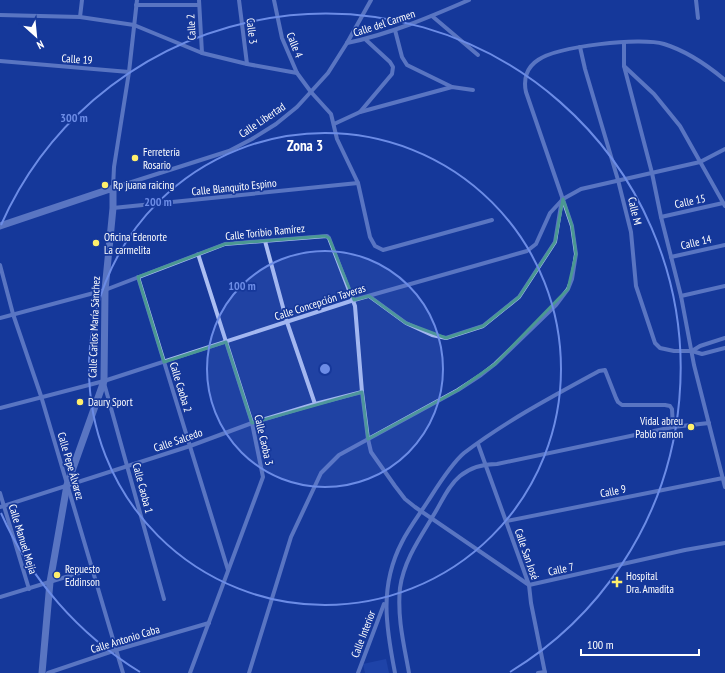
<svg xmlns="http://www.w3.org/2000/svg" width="725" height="673" font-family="'PT Sans Narrow',sans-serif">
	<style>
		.green { fill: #2950b8 }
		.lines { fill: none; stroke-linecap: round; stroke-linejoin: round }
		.minor { stroke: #abbef2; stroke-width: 4 }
		.tertiary { stroke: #abbef2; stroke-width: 7 }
		.marked { fill: none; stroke: #4b9892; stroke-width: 3; stroke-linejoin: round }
		.ring { fill: none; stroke: #6c8ce6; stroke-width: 2 }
		.poi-dot { fill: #ffef6c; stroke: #16389a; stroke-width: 1.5 }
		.labels { text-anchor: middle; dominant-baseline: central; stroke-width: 3.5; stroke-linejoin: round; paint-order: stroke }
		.street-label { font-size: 11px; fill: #fff; stroke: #16389a }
		.poi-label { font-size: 11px; fill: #fff; stroke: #16389a; text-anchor: start }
		.district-label { font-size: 15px; font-weight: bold; fill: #fff; stroke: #16389a }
		.centre { fill: #6c8ce6; stroke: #16389a; stroke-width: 2 }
		.ring-label { font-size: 12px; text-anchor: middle; font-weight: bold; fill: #6c8ce6; stroke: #16389a; stroke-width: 3.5; stroke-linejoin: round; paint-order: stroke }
	</style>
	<rect width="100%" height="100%" fill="#16389a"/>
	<path class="green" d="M386,659L389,673H365L363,664Z"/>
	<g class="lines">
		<g class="minor">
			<path d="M137,0L129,72L114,167L113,188L229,151L252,139L276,124L297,107L328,73L347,43L371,0"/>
			<path d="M199,0L202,53"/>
			<path d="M239,0L247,64"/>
			<path d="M274,0L282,38L297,73L311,92L331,114L337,139L358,183L370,237L375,246L383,250L492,220"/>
			<path d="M696,0L698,18"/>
			<path d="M136,5H199"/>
			<path d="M0,15L80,17L134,25L202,53L247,64L297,73"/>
			<path d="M432,16L478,55"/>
			<path d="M80,17L82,0"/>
			<path d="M395,30L402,57L407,65L452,87"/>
			<path d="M347,43C390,34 430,17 469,0"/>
			<path d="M624,43V66L652,173L661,217L681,296L694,365L725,487"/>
			<path d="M580,47L585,69L618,180L631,232L636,286L655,343L660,348L674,351H692L702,354L725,348"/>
			<path d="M0,61L129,72"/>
			<path d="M624,66L654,94L680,126L725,206"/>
			<path d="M360,112L392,74L393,67L390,62L365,39"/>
			<path d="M334,124L360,112L452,87L473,90"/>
			<path d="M113,208L358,183"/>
			<path d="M661,217L723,203"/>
			<path d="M265,241L287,322L315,404"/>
			<path d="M671,257L725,245"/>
			<path d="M0,265L13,314L41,396L123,673"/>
			<path d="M138,277L228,570"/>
			<path d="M369,296L406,323L432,335L446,338L483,326L519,297L555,242L562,199"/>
			<path d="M681,296L725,286"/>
			<path d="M0,318L105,290L225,244L327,236L329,238L355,306L362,392L368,439L371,452L395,486L405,499L415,507L529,585L685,550L725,543"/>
			<path d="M692,351L700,346L725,338"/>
			<path d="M104,383L164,599"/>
			<path d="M0,408L104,381L354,300L527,251L536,244L550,213L563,199L581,189L700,162L725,149"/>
			<path d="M478,444L529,585L531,603L545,673"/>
			<path d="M0,493L29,589"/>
			<path d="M0,507L190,446L252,423L315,404L362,392"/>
			<path d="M507,521L723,478"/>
			<path d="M0,597L92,569"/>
			<path d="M48,673L116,650L209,623"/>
			<path d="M190,673L263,477L252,423L198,254"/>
			<path d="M249,673L291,537L321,473L339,455L458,390L481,375L495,364L556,305L568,289L572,279L576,254L572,226L526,92C523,79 527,67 538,60C558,46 641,37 664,44C687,51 707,65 725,80"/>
			<path d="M358,673L384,604"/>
			<path d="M395,673C386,627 379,586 402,542C409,528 419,515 428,501C437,487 451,464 464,453C506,421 553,396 599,371L605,370L616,398L618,402L622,405H665L670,406L672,409L673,427"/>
			<path d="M409,673C404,645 397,617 400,588C404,559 422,535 436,511C443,499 449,485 460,476C471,467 484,464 497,464L673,427L709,423"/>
			<path d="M538,673L545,672"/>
		</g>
		<path class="tertiary" d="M0,226L113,188V208L105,290L104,381L67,485L50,582L42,673"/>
	</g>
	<path d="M0 0H725V673H0ZM563,199L572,226L576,254L568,289L495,364L458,390L368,439L362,392L252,423L226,342L164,362L138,277L225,244L325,236L329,238L354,300L369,296L406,323L446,338L483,326L519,297L555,242Z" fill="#16389a" fill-opacity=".55" fill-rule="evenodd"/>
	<path class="marked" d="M563,199L572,226L576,254L568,289L495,364L458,390L368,439L362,392L252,423L226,342L164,362L138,277L225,244L325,236L329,238L354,300L369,296L406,323L446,338L483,326L519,297L555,242Z"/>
	<circle cx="325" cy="369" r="118" fill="#6c8ce6" fill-opacity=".12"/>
	<g class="ring">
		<circle cx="325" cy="369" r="118"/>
		<circle cx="325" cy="369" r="236"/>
		<path d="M140 672A355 355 0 0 1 1 513M1 225A355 355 0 1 1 510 672"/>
	</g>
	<g class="poi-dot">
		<circle cx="135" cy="158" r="4"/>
		<circle cx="105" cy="185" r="4"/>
		<circle cx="96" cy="243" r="4"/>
		<circle cx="80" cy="402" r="4"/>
		<circle cx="691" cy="427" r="4"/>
		<circle cx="57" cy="575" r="4"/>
		<path d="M615 576h4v4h4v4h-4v4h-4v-4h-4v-4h4z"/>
	</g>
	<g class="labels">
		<g class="street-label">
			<text transform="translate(384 23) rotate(-18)">Calle del Carmen</text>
			<text transform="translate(191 27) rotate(-93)">Calle 2</text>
			<text transform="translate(252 31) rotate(83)">Calle 3</text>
			<text transform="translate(295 45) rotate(68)">Calle 4</text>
			<text transform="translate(77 59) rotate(4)">Calle 19</text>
			<text transform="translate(262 120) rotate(-34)">Calle Libertad</text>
			<text transform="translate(234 187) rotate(-6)">Calle Blanquito Espino</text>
			<text transform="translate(690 201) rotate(-12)">Calle 15</text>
			<text transform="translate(635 211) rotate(77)">Calle M</text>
			<text transform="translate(265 232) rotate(-6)">Calle Toribio Ramírez</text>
			<text transform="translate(696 242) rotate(-13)">Calle 14</text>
			<text transform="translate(320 302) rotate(-18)">Calle Concepción Taveras</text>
			<text transform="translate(94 327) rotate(-88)">Calle Carlos María Sánchez</text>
			<text transform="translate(181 387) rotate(73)">Calle Caoba 2</text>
			<text transform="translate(178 440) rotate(-19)">Calle Salcedo</text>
			<text transform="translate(264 440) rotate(77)">Calle Caoba 3</text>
			<text transform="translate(71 466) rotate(74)">Calle Pepe Álvarez</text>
			<text transform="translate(143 488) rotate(75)">Calle Caoba 1</text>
			<text transform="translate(613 491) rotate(-11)">Calle 9</text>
			<text transform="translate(23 539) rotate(73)">Calle Manuel Mejía</text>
			<text transform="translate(527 554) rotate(71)">Calle San José</text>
			<text transform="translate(561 569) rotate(-12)">Calle 7</text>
			<text transform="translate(363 634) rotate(-69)">Calle Interior</text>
			<text transform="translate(125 639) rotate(-17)">Calle Antonio Caba</text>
		</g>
		<g class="poi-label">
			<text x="143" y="152">Ferretería<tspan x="143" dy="13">Rosario</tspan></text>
			<text x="113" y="185">Rp juana raicing</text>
			<text x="104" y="237">Oficina Edenorte<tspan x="104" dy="13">La carmelita</tspan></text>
			<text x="88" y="402">Daury Sport</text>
			<text x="683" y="421" text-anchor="end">Vidal abreu<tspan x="683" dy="13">Pablo ramon</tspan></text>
			<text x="65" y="569">Repuesto<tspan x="65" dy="13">Eddinson</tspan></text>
			<text x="626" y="576">Hospital<tspan x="626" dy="13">Dra. Amadita</tspan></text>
		</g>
		<g class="district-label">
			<text x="305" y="145">Zona 3</text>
		</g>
	</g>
	<circle cx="325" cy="369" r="6" class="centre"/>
	<g class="ring-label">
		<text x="74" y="122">300 m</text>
		<text x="158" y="206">200 m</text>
		<text x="242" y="290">100 m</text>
	</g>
	<g transform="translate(36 36) rotate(153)" stroke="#16389a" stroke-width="3" paint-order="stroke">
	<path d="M0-3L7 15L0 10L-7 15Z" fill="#ffffff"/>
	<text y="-6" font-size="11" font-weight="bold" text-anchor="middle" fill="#ffffff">N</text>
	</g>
	<path d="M581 649v6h118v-6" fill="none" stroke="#ffffff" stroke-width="2"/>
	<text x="587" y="649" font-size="12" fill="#ffffff" stroke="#16389a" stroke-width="3" paint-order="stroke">100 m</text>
</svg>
